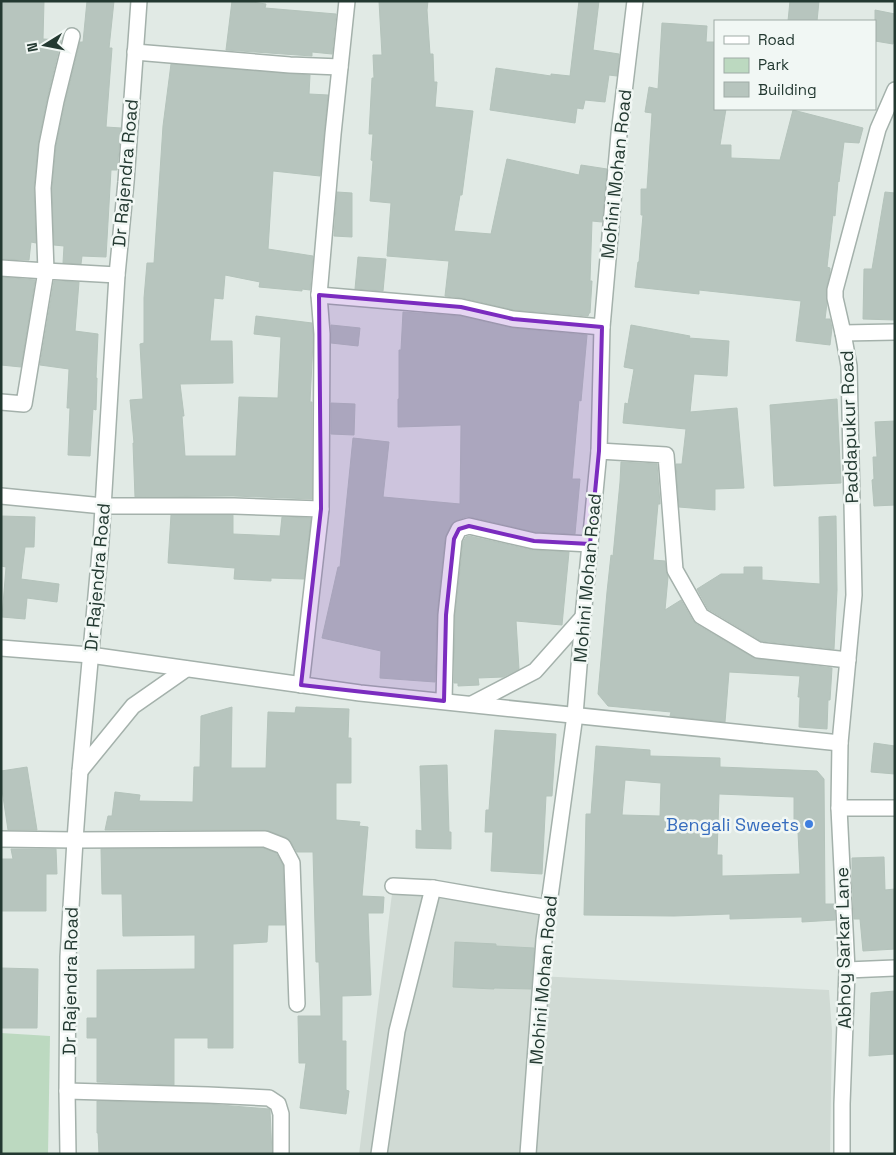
<svg xmlns="http://www.w3.org/2000/svg" width="896" height="1155" font-family="'Space Grotesk',sans-serif">
	<style>
		.built { fill: #d0dad4 }
		.green { fill: #bcd9c0 }
		.building { fill: #b7c5be; stroke: #b4c3bb; fill-rule: evenodd }
		.lines { fill: none; stroke-linecap: round; stroke-linejoin: round }
		.minor-casing { stroke: #a4b1ab; stroke-width: 18 }
		.minor { stroke: #fff; stroke-width: 15 }
		.marked { fill: #7b2cbf; fill-opacity: 0.2; stroke: #7b2cbf; stroke-width: 4; stroke-linejoin: round }
		.shop-dot { fill: #3f7fe0; stroke: #f1f7f4; stroke-width: 2 }
		.labels { text-anchor: middle; dominant-baseline: central; stroke-width: 5; stroke-linejoin: round; paint-order: stroke }
		.street-label { font-size: 18px; fill: #233931; stroke: #f1f7f4 }
		.shop-label { font-size: 18px; fill: #366cbe; stroke: #f1f7f4; text-anchor: end }
	</style>
	<rect width="100%" height="100%" fill="#e1eae5"/>
	<path class="built" d="M393,886L542,914L537,976L829,990L832,1031L830,1154H359Z"/>
	<path class="green" d="M1,1033L50,1036L48,1154H1Z"/>
	<g class="building">
		<path d="M1,1H44L43,39L61,40L47,99L38,144L34,188L36,243L31,242L29,260L1,259Z"/>
		<path d="M87,1H114L109,48H112L106,127L121,128L117,170H111L106,257L82,256L81,264L63,263L64,246L54,245L52,188L56,146L65,103L80,42H83Z"/>
		<path d="M232,1H245L266,4L265,8L336,14L332,54L312,52V56L226,50Z"/>
		<path d="M379,1H428L427,10L430,54H433L434,82H437L435,107L473,111L462,195H460L454,231L491,234L507,159L579,175L581,165L607,169L602,222L592,221L590,281H592L590,313H589L588,316L514,310L463,298L445,296L449,261L387,256L391,203L370,201L373,161L371,160L373,134H369L372,78H374L373,55H382Z"/>
		<path d="M579,1H599L593,50L619,54L617,76L609,75L605,102L585,100L583,109L577,108L575,123L490,110L496,68L551,76V74L570,76Z"/>
		<path d="M790,1H819L817,21H788Z"/>
		<path d="M875,10L895,14V33L893,44L875,41Z"/>
		<path d="M662,23L707,26L706,42H715V109H726L720,145H731V158L780,160L793,110L863,128L859,143L844,142L839,182L838,181L835,216L833,215L827,267L830,268V273L826,290L827,303L825,319H830L832,328L830,345L796,341L801,301L699,290V294L635,287L638,262H639L643,215H641V189H647L652,113L645,112L649,87L658,89Z"/>
		<path d="M171,64L310,75L309,94L328,95L320,176L273,171L268,249L313,256L310,290L302,289V291L259,287L260,282L225,275L223,299L214,298L210,341H232L233,383L180,384L184,416H182L185,456H236L239,397L278,398L281,337L254,334L256,316L312,323L313,342L310,402H312V499L233,496L135,497L133,443H134L130,400L143,399L140,344L144,343V298L147,263H154L163,126Z"/>
		<path d="M337,192L352,193V237L334,236Z"/>
		<path d="M885,192L895,193V320L863,319L864,269H872Z"/>
		<path d="M358,257L386,259L383,291L355,289Z"/>
		<path d="M1,277L35,280L21,367L1,365Z"/>
		<path d="M54,281L79,282L75,331L98,334L96,378H97L96,410L93,409L90,456L68,455L70,408H67L69,369L40,365Z"/>
		<path d="M403,312L460,316L512,328L587,335L581,401L579,400L572,479H580L575,534L535,532L471,517H466L453,522L445,538L437,615L435,682L380,678L381,651L322,638L338,567H340L353,438L389,442L383,497L460,504L461,425L398,427V399H399V350H401Z"/>
		<path d="M331,325L360,328L358,346L331,343Z"/>
		<path d="M631,325L690,336L689,338L729,341L727,376L694,374L690,412L737,408L744,488L715,489V510L679,507L676,464H682L686,429L623,423L625,403L628,404L634,369L624,367Z"/>
		<path d="M837,399L841,483L774,486L770,405Z"/>
		<path d="M331,403L355,404L354,435L331,434Z"/>
		<path d="M895,421V505L874,506L872,480L874,479L873,457H877L875,422Z"/>
		<path d="M621,462L657,464L660,504H658L653,560L665,561L666,571L668,577L665,610L681,600L693,621L696,624L754,658L832,668L830,700H828L827,729L799,727L800,697H798L800,676L729,672L725,722L670,716L671,712L608,706L598,694L607,592L611,555L613,556L620,482Z"/>
		<path d="M171,515H233V534L280,536L282,517L311,518L304,579L271,578V581L234,579L235,568L168,563Z"/>
		<path d="M1,516L35,517L34,547H25L21,579L59,584L57,602L27,598L25,619L2,617L6,567L1,566Z"/>
		<path d="M836,516L837,590L834,649L761,641L708,609L697,589L721,574H744V567H762V580L820,584L819,517Z"/>
		<path d="M469,536L532,550L569,552L562,625L516,621L519,669L503,677L478,678L479,685L458,686V683H454L455,616L463,542L466,537Z"/>
		<path d="M232,707L231,768H266L268,712L295,713L296,707L349,709L348,738H351V783H336V820L360,822L359,826L368,827L362,896L384,897L383,913H368L371,995L342,996V1041H346V1090L349,1091L346,1114L300,1108L306,1063H299L298,1016H321L319,962H316L313,852H297L291,842L287,838L265,830H105L108,816H112L115,792L140,795L139,801L193,802L194,767H200L201,716Z"/>
		<path d="M495,730L556,734L552,796H546L542,874L491,871L493,832H485L486,810H489Z"/>
		<path d="M874,743L895,746V774L871,772Z"/>
		<path d="M596,746L650,750V756L720,758V767L817,771L824,779L825,904H834L835,920L802,922V917L730,919V914L674,916L584,915L586,814H591ZM625,780L661,783L660,816L622,815ZM719,794L794,797V832H798L800,874L722,876V855H717Z"/>
		<path d="M447,765L449,832H451V849L416,848V830L422,831L420,766Z"/>
		<path d="M27,767L37,830H8L1,783V771Z"/>
		<path d="M263,848L276,853L283,865L285,925H268L267,942L233,944V1048H208V1038H174V1085L97,1082V1038H87V1018H97V970L195,969V935L123,936L122,894H102L101,849Z"/>
		<path d="M11,849H56L57,874H46V911H1V859H13Z"/>
		<path d="M884,857L885,890L895,889V949L863,951L860,919H854L852,874V858Z"/>
		<path d="M455,942L496,944V946L534,948L531,989L494,988V989L453,987Z"/>
		<path d="M1,968L38,969L37,1028H1Z"/>
		<path d="M895,991V1054L869,1056L871,993Z"/>
		<path d="M97,1101L208,1104L269,1109L270,1110L272,1154H99L98,1133H97Z"/>
	</g>
	<g class="lines">
		<g class="minor-casing">
			<g id="minor">
				<path d="M135,52L290,65L340,67"/>
				<path d="M1,268L46,271L43,188L47,145L56,101L72,36"/>
				<path d="M319,295L461,307L513,319L602,327"/>
				<path d="M843,333L895,332"/>
				<path d="M1,402L24,404L46,271L117,275"/>
				<path d="M599,451L666,455L675,570L701,616L758,650L848,660"/>
				<path d="M1,496L103,506H234L321,509"/>
				<path d="M1,648L90,655L360,693L840,743"/>
				<path d="M301,685L321,509L322,334L319,295L333,134L347,1"/>
				<path d="M444,701L446,615L454,539L459,529L469,526L534,541L590,544"/>
				<path d="M472,704L535,671L583,617"/>
				<path d="M80,771L133,706L186,669"/>
				<path d="M839,808H895"/>
				<path d="M1,839L75,840L265,839L283,846L292,863L297,1004"/>
				<path d="M393,886L433,888L549,908"/>
				<path d="M847,970L895,968"/>
				<path d="M67,1091L208,1095L269,1098L278,1104L281,1114V1154"/>
				<path d="M68,1154L67,1091L68,957L75,840L80,771L101,541L117,275L126,182L139,1"/>
				<path d="M379,1154L397,1031L433,888"/>
				<path d="M528,1154L544,940L575,715L583,617L599,451L602,327L619,134L635,1"/>
				<path d="M842,1154V1104L847,970L839,808L840,743L854,595L849,366L843,333L835,298V290L878,129L895,90"/>
			</g>
		</g>
		<use href="#minor" class="minor"/>
	</g>
	<path class="marked" d="M319,295L461,307L513,319L602,327L599,451L590,544L534,541L469,526L459,529L454,539L446,615L444,701L301,685L321,509Z"/>
	<circle class="shop-dot" cx="809" cy="824" r="5"/>
	<g class="labels">
		<g class="street-label">
			<text transform="translate(125 173) rotate(-85)">Dr Rajendra Road</text>
			<text transform="translate(616 174) rotate(-84)">Mohini Mohan Road</text>
			<text transform="translate(849 427) rotate(-92)">Paddapukur Road</text>
			<text transform="translate(97 577) rotate(-85)">Dr Rajendra Road</text>
			<text transform="translate(587 578) rotate(-85)">Mohini Mohan Road</text>
			<text transform="translate(843 948) rotate(-91)">Abhoy Sarkar Lane</text>
			<text transform="translate(543 980) rotate(-85)">Mohini Mohan Road</text>
			<text transform="translate(70 981) rotate(-89)">Dr Rajendra Road</text>
		</g>
		<g class="shop-label">
			<text x="799" y="824">Bengali Sweets</text>
		</g>
	</g>
	<rect width="896" height="1155" fill="none" stroke="#233931" stroke-width="5"/>
	<rect x="714" y="20" width="162" height="90" fill="#f1f7f4" stroke="#9faba6"/>
	<rect x="724" y="36" width="25" height="8" fill="#ffffff" stroke="#9faba6"/>
	<text x="758" y="45" font-size="15" fill="#233931">Road</text>
	<rect x="724" y="58" width="25" height="15" fill="#bcd9c0" stroke="#9faba6"/>
	<text x="758" y="70" font-size="15" fill="#233931">Park</text>
	<rect x="724" y="82" width="25" height="15" fill="#b7c5be" stroke="#9faba6"/>
	<text x="758" y="95" font-size="15" fill="#233931">Building</text>
	<g transform="translate(45 45) rotate(260)" stroke="#f1f7f4" stroke-width="4" paint-order="stroke">
	<path d="M0-4L9 19L0 12L-9 19Z" fill="#233931"/>
	<text y="-8" font-size="14" font-weight="bold" text-anchor="middle" fill="#233931">N</text>
	</g>
</svg>
